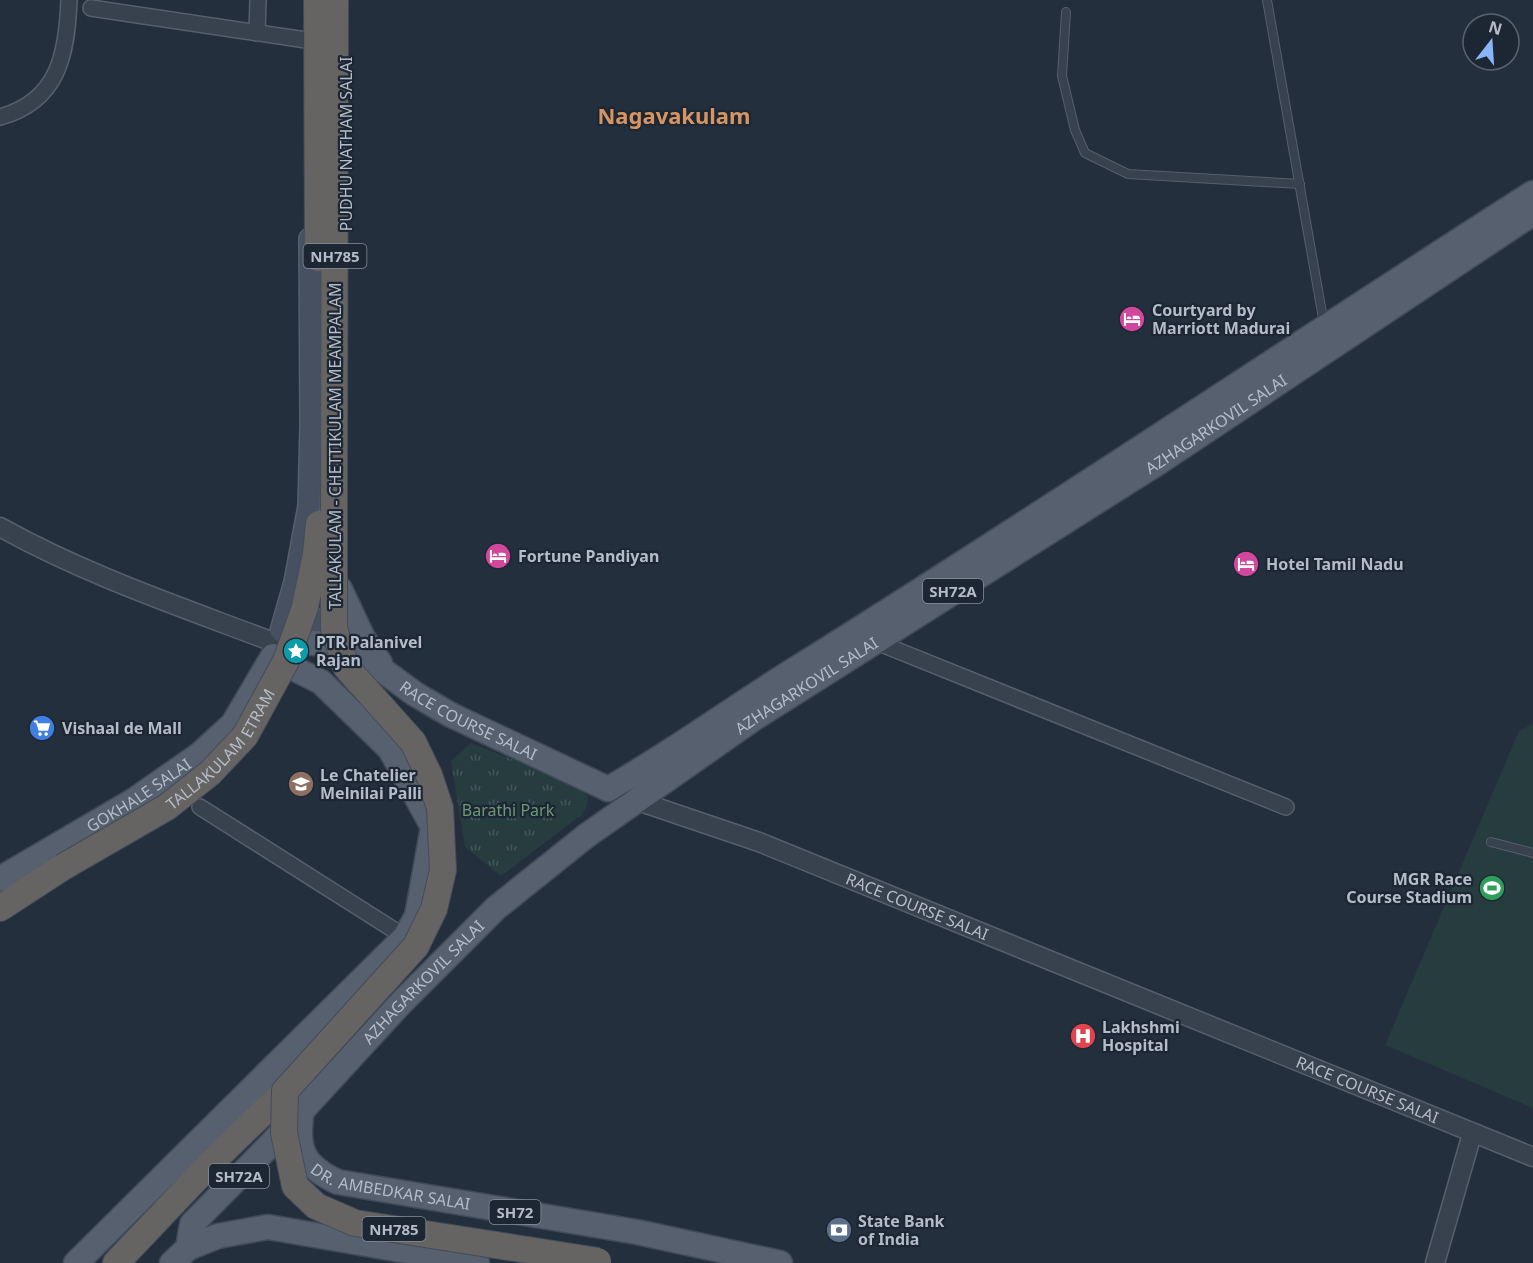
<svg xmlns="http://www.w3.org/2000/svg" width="1533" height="1263" font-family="'Noto Sans',sans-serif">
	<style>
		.green { fill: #263c3f }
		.park { fill: url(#park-tufts) }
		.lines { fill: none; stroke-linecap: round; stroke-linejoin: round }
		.service-casing { stroke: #565f6c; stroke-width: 10 }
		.minor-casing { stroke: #565f6c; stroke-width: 18 }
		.tertiary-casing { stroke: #565f6c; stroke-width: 21 }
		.secondary-casing { stroke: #565f6c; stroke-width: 24 }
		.primary-casing { stroke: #414a57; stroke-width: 27 }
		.trunk-casing { stroke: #434c59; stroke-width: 28 }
		.service { stroke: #38414e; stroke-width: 8 }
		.minor { stroke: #38414e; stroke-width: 15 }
		.tertiary { stroke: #38414e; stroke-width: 18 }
		.secondary { stroke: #465061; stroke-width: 21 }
		.primary { stroke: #56606e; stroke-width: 24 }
		.trunk { stroke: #656462; stroke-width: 26 }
		.trunk-bridge-casing { stroke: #434c59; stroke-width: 28; stroke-linecap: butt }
		.trunk-bridge { stroke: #656462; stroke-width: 26 }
		.labels { text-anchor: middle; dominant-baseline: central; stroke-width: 4.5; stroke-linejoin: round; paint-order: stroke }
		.shield { fill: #1d2633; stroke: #878f9c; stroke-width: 1.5 }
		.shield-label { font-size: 15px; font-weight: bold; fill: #b4bcc9 }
		.street-label { font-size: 16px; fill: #b4bcc9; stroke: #1d2633 }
		.poi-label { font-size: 16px; font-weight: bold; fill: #b4bcc9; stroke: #1d2633; text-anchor: start }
		.park-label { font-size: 16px; fill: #6b9a76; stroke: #1d2633 }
		.district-label { font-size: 22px; font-weight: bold; fill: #d59563; stroke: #1d2633 }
	</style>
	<defs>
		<pattern id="park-tufts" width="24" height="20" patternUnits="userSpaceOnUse" patternTransform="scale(1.5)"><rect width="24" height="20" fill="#263c3f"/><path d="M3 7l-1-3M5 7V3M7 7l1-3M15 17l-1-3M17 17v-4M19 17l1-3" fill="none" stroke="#435659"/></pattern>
	</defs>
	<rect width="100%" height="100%" fill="#242f3e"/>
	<path class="green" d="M1533,724V1108L1385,1045L1519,731Z"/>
	<path class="park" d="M471,743L574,784L588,796L586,808L581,815L501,876L465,847L451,761Z"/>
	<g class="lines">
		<g class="service-casing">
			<g id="service">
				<path d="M1267,0L1324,324"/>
				<path d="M1066,12L1062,76L1075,130L1085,153L1128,174L1300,184"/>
				<path d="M1491,842L1533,853"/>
			</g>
		</g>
		<g class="minor-casing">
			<g id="minor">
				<path d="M91,8L306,40"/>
				<path d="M257,33L258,0"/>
				<path d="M0,117C59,101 67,53 69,0"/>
				<path d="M874,641L1286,807"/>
				<path d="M200,807L405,937"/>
			</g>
		</g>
		<g class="tertiary-casing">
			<g id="tertiary">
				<path d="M0,527C86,575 181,607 273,642"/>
				<path id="s1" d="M629,798L759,842L1533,1157"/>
				<path d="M1435,1263L1472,1134"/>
			</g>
		</g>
		<g class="secondary-casing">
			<g id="secondary">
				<path d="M281,631L295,582L309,506L311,425L310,239"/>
				<path d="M309,637L336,608L337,600"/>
			</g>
		</g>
		<g class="primary-casing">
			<g id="primary">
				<path d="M340,589L363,638L380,663"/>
				<path id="s2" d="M312,643H335L359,653L415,694L451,715L608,789"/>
				<path d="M608,789C674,752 734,707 799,667C1046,513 1287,350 1533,193"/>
				<path id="s3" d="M0,879L133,801L199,755L233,724L273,656"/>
				<path id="s4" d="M302,1110C296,1148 301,1165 338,1182L637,1232L780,1263"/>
				<path d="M188,1248L218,1236L268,1227L477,1263"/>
				<path d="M76,1263L405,937L417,916L433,827L390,749L321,682L295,669"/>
				<path id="s5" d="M172,1263L188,1248L192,1224L273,1142L400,1004L496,908L586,836L756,717L1159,462L1533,213"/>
			</g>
		</g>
		<g class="trunk-casing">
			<g id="trunk">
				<path d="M317,0L318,258"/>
				<path d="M334,512L335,0"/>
				<path d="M0,908L63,867"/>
				<path d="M116,1263L210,1164L285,1091"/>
			</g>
		</g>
		<use href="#service" class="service"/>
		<use href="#minor" class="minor"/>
		<use href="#tertiary" class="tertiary"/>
		<use href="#secondary" class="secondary"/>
		<use href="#primary" class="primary"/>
		<use href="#trunk" class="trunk"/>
		<g class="trunk-bridge-casing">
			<g id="trunk-bridge">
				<path d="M334,512V628L346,667L413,742L429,775L440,808L443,870L434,909L416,946L285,1091L284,1133L295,1186L316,1206L355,1223L598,1261"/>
				<path id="s6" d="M63,867L167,807L210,773L245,736L286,661L305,607L316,554L319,524"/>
			</g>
		</g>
		<use href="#trunk-bridge" class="trunk-bridge"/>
	</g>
	<defs>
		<g id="hotel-disc" transform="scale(1.35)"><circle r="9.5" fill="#d1479c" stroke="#1d2633"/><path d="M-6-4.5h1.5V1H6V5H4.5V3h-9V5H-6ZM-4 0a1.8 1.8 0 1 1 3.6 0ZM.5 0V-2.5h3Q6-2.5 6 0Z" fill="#fff"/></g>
		<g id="sight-disc" transform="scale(1.35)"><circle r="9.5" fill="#0f9aa8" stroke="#1d2633"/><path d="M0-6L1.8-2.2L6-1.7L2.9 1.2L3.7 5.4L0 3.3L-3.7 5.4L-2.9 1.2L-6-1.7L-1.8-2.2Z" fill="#fff"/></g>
		<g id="supermarket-disc" transform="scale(1.35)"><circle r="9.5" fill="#3f7fe0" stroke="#1d2633"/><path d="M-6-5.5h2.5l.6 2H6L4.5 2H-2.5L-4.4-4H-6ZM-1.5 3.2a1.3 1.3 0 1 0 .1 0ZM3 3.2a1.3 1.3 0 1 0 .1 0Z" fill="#fff"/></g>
		<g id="school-disc" transform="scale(1.35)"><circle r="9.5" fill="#8d6e63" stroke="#1d2633"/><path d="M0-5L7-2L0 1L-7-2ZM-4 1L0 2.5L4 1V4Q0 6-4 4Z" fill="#fff"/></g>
		<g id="stadium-disc" transform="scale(1.35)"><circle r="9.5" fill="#2e9e5b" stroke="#1d2633"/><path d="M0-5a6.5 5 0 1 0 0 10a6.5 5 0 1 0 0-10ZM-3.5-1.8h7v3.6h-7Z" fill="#fff"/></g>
		<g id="hospital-disc" transform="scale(1.35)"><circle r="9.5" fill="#e0444e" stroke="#1d2633"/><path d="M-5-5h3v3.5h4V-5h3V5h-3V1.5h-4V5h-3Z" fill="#fff"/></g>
		<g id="bank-disc" transform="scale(1.35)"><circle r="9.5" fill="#5c6f8a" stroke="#1d2633"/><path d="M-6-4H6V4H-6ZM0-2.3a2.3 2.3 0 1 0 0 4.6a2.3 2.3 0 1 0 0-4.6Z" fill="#fff"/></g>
	</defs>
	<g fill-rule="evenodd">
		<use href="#hotel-disc" x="1132" y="319"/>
		<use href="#hotel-disc" x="498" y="556"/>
		<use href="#hotel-disc" x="1246" y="564"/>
		<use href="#sight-disc" x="296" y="651"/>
		<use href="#supermarket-disc" x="42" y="728"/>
		<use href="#school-disc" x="301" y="784"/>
		<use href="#stadium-disc" x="1492" y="888"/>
		<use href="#hospital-disc" x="1083" y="1036"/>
		<use href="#bank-disc" x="839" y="1230"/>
	</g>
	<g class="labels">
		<g class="shield">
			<rect x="303.5" y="244" width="63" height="24" rx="4.5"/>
			<rect x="923" y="579" width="60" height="24" rx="4.5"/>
			<rect x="209" y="1164" width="60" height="24" rx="4.5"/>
			<rect x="489.5" y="1200" width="51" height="24" rx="4.5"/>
			<rect x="362.5" y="1217" width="63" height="24" rx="4.5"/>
		</g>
		<g class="shield-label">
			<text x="335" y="256">NH785</text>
			<text x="953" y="591">SH72A</text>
			<text x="239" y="1176">SH72A</text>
			<text x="515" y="1212">SH72</text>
			<text x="394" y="1229">NH785</text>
		</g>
		<g class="street-label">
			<text transform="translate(346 144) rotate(-90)">PUDHU NATHAM SALAI</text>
			<text stroke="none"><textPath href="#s5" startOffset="1353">AZHAGARKOVIL SALAI</textPath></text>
			<text transform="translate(335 446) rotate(-90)">TALLAKULAM - CHETTIKULAM MEAMPALAM</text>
			<text stroke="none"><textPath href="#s5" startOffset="867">AZHAGARKOVIL SALAI</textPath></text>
			<text stroke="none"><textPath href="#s2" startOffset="178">RACE COURSE SALAI</textPath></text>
			<text stroke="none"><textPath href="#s6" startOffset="200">TALLAKULAM ETRAM</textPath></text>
			<text stroke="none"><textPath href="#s3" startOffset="162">GOKHALE SALAI</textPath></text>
			<text stroke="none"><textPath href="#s1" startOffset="308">RACE COURSE SALAI</textPath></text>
			<text stroke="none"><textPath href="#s5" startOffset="381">AZHAGARKOVIL SALAI</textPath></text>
			<text stroke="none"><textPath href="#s1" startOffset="794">RACE COURSE SALAI</textPath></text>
			<text stroke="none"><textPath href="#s4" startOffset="142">DR. AMBEDKAR SALAI</textPath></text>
		</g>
		<g class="poi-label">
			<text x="1152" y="310">Courtyard by<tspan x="1152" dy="18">Marriott Madurai</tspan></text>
			<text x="518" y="556">Fortune Pandiyan</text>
			<text x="1266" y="564">Hotel Tamil Nadu</text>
			<text x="316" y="642">PTR Palanivel<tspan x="316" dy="18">Rajan</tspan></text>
			<text x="62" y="728">Vishaal de Mall</text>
			<text x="320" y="775">Le Chatelier<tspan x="320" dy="18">Melnilai Palli</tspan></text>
			<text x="1472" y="879" text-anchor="end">MGR Race<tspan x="1472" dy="18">Course Stadium</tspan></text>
			<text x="1102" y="1027">Lakhshmi<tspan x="1102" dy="18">Hospital</tspan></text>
			<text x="858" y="1221">State Bank<tspan x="858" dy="18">of India</tspan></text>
		</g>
		<g class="park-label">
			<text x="508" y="810">Barathi Park</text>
		</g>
		<g class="district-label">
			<text x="674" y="115">Nagavakulam</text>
		</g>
	</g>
	<g transform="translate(1491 42) rotate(17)"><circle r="28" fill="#1d2633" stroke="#59626f" stroke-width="1.5"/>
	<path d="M0-4.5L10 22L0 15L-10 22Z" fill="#8ab4f8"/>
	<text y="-9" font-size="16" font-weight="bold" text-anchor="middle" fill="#b4bcc9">N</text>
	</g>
</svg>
